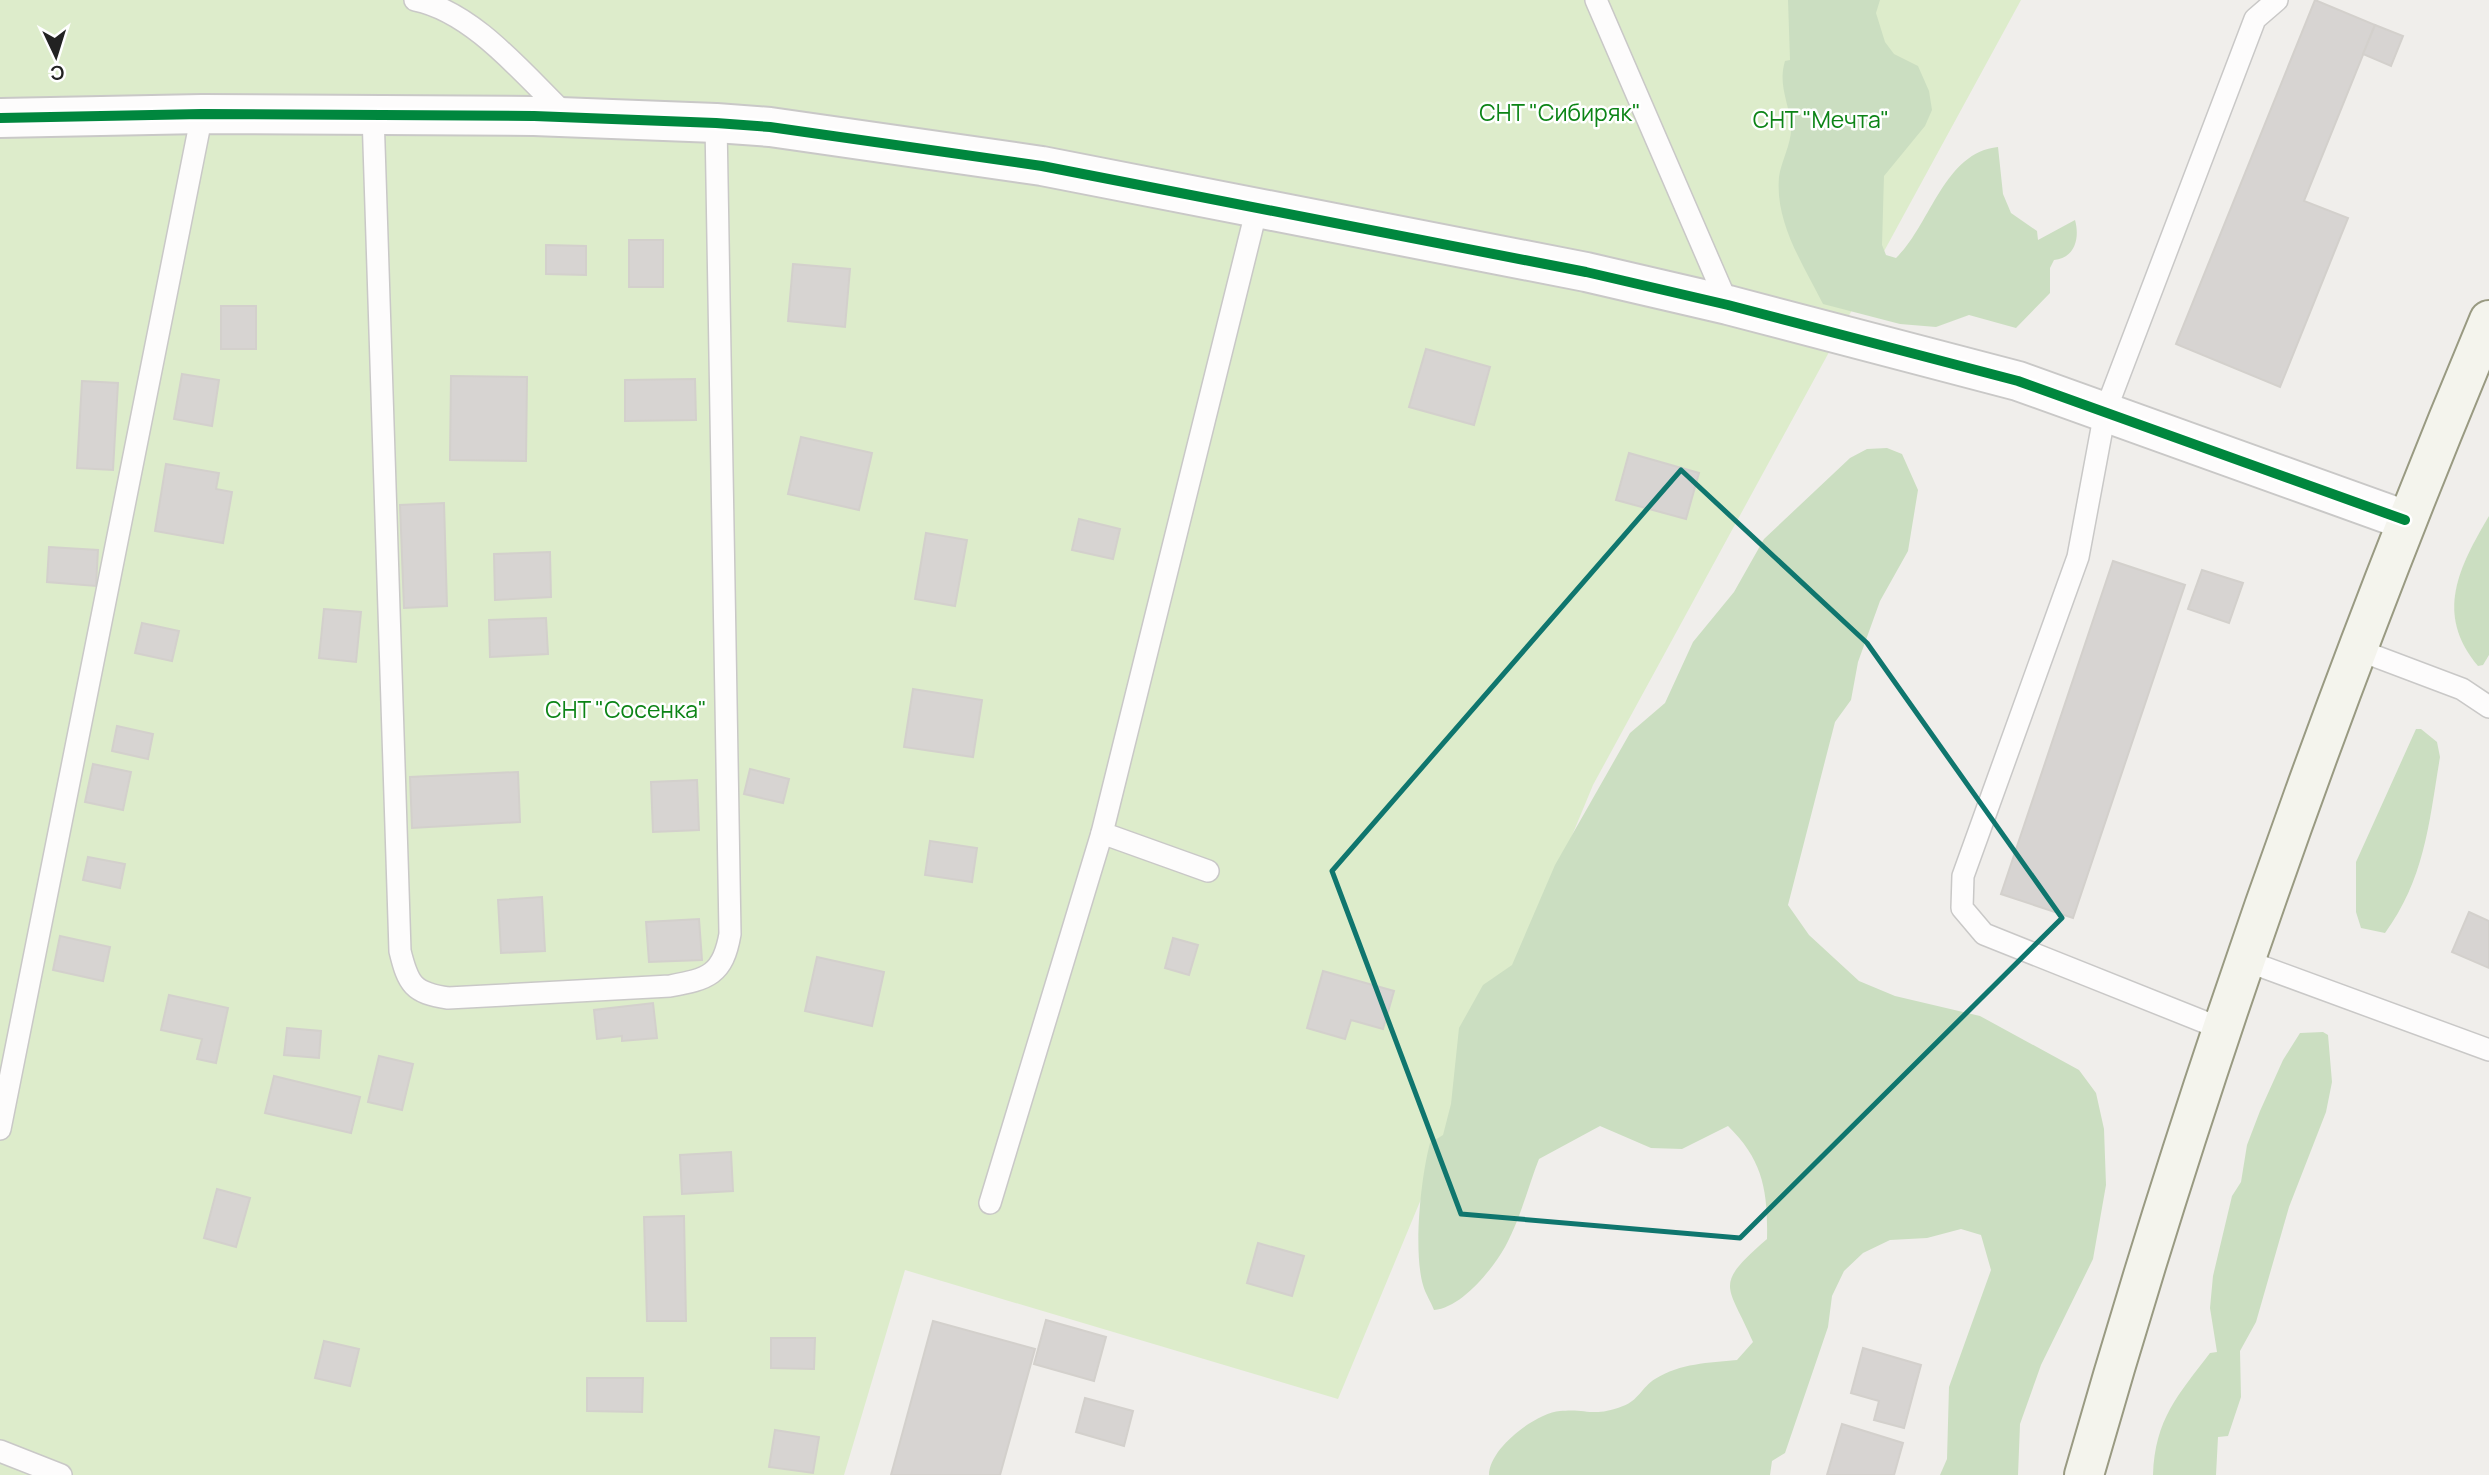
<svg xmlns="http://www.w3.org/2000/svg" width="2489" height="1475" font-family="Manrope,sans-serif">
	<style>
		.grass { fill: #ddeccb }
		.forest { fill: #cbdec1 }
		.building { fill: #d7d4d2; stroke: #d3d0cc; stroke-width: 2 }
		.lines { fill: none; stroke-linecap: round; stroke-linejoin: round }
		.lane-casing { stroke: #c9c8c7; stroke-width: 24 }
		.street-casing { stroke: #c9c8c7; stroke-width: 42 }
		.secondary-casing { stroke: #999a82; stroke-width: 42 }
		.lane { stroke: #fdfcfc; stroke-width: 21 }
		.street { stroke: #fdfcfc; stroke-width: 38 }
		.secondary { stroke: #f4f4ed; stroke-width: 38 }
		.cycleway-casing { stroke: #fff; stroke-width: 15 }
		.cycleway { stroke: #00873e; stroke-width: 10 }
		.marked { fill: none; stroke: #0f766e; stroke-width: 5; stroke-linejoin: round }
		.labels { text-anchor: middle; dominant-baseline: central; stroke-width: 5; stroke-linejoin: round; paint-order: stroke }
		.park-label { font-size: 23px; fill: #0c8416; stroke: #fff }
	</style>
	<rect width="100%" height="100%" fill="#f0eeeb"/>
	<path class="grass" d="M0,0H2021L1593,785L1338,1399L905,1270L844,1475H0Z"/>
	<g class="forest">
		<path d="M1788,0H1880L1876,13L1885,42L1894,54L1918,66L1929,91L1932,110L1925,126L1884,176L1882,245L1886,255L1896,258C1930,226 1944,152 1998,147L2003,194L2011,213L2037,231L2038,240L2075,220C2080,238 2075,258 2054,260L2050,268V293L2016,328L1969,315L1936,327L1900,324L1823,304C1803,264 1775,223 1779,177C1781,161 1793,141 1791,124C1788,101 1778,84 1785,61L1790,60Z"/>
		<path d="M1887,448L1902,454L1918,490L1908,551L1880,601L1858,662L1851,700L1835,722L1788,905L1809,935L1859,981L1895,996L1980,1016L2079,1070L2096,1093L2104,1129L2106,1185L2093,1259L2041,1365L2020,1424L2018,1475H1940L1947,1459L1949,1387L1991,1270L1981,1235L1961,1229L1927,1238L1890,1240L1863,1253L1844,1271L1832,1296L1828,1327L1785,1453L1772,1461L1770,1475H1489C1489,1448 1536,1413 1560,1411C1588,1408 1592,1418 1623,1406C1638,1401 1642,1387 1655,1379C1681,1363 1708,1363 1737,1360L1753,1342C1728,1283 1712,1287 1767,1239C1768,1191 1763,1160 1728,1126L1682,1149L1651,1148L1600,1126L1539,1159C1528,1187 1520,1220 1505,1247C1492,1270 1461,1308 1434,1310C1431,1302 1425,1293 1423,1285C1413,1250 1421,1177 1430,1143L1443,1135L1451,1104L1459,1028L1483,985L1512,965L1555,865L1630,733L1665,703L1693,642L1734,592L1764,539L1850,458L1867,449Z"/>
		<path d="M2489,516V655L2483,665L2478,666C2434,614 2459,567 2489,516Z"/>
		<path d="M2416,729H2421L2437,742L2440,757C2429,823 2425,878 2385,933L2361,928L2356,912V862Z"/>
		<path d="M2323,1032L2328,1035L2332,1082L2326,1112L2289,1207L2256,1322L2240,1351L2241,1397L2228,1436L2218,1437L2216,1475H2153C2155,1419 2178,1395 2210,1353L2217,1352L2210,1308L2213,1276L2232,1196L2241,1182L2247,1145L2260,1111L2283,1060L2300,1033Z"/>
	</g>
	<g class="building">
		<path d="M2315,0L2375,25L2304,201L2348,218L2280,387L2176,344Z"/>
		<path d="M2375,25L2403,36L2391,66L2363,54Z"/>
		<rect x="629" y="240" width="34" height="47"/>
		<path d="M546,245L586,246V275L546,274Z"/>
		<path d="M793,264L850,269L845,327L788,321Z"/>
		<rect x="221" y="306" width="35" height="43"/>
		<path d="M1426,349L1490,367L1474,425L1409,407Z"/>
		<path d="M182,374L219,380L212,426L174,419Z"/>
		<path d="M451,376L527,377L526,461L450,460Z"/>
		<path d="M695,379L696,420L625,421V380Z"/>
		<path d="M82,381L118,383L113,470L77,468Z"/>
		<path d="M801,437L872,453L859,510L788,494Z"/>
		<path d="M1629,453L1699,473L1686,519L1616,500Z"/>
		<path d="M166,464L219,473L216,489L232,492L223,543L155,531Z"/>
		<path d="M444,503L447,606L404,608L400,505Z"/>
		<path d="M1079,519L1120,529L1113,559L1072,550Z"/>
		<path d="M926,533L967,540L955,606L915,599Z"/>
		<path d="M49,547L98,550L96,586L47,582Z"/>
		<path d="M550,552L551,597L495,600L494,554Z"/>
		<path d="M2113,561L2185,585L2073,918L2001,894Z"/>
		<path d="M2202,570L2243,583L2229,623L2188,609Z"/>
		<path d="M324,609L361,612L356,662L319,658Z"/>
		<path d="M546,618L548,654L490,657L489,620Z"/>
		<path d="M142,623L179,631L172,661L135,653Z"/>
		<path d="M913,689L982,700L973,757L904,747Z"/>
		<path d="M117,726L153,734L148,759L112,751Z"/>
		<path d="M93,764L131,772L123,810L85,802Z"/>
		<path d="M750,769L789,779L783,803L744,794Z"/>
		<path d="M518,772L520,822L412,828L410,777Z"/>
		<path d="M697,780L699,830L653,832L651,782Z"/>
		<path d="M930,841L977,848L972,882L925,875Z"/>
		<path d="M88,857L125,864L120,888L83,880Z"/>
		<path d="M542,897L545,951L501,953L498,900Z"/>
		<path d="M2469,912L2489,921V968L2452,952Z"/>
		<path d="M699,919L702,960L649,962L646,922Z"/>
		<path d="M60,936L110,947L103,981L53,970Z"/>
		<path d="M1173,938L1198,945L1189,975L1165,968Z"/>
		<path d="M817,957L884,972L872,1026L805,1011Z"/>
		<path d="M1323,971L1394,991L1383,1029L1351,1020L1345,1039L1307,1028Z"/>
		<path d="M169,995L228,1008L216,1063L197,1059L202,1039L161,1030Z"/>
		<path d="M653,1003L657,1038L622,1041V1036L597,1039L594,1010Z"/>
		<path d="M287,1028L321,1031L319,1058L284,1055Z"/>
		<path d="M379,1056L413,1064L402,1110L368,1102Z"/>
		<path d="M274,1076L360,1097L351,1133L265,1113Z"/>
		<path d="M731,1152L733,1191L682,1194L680,1155Z"/>
		<path d="M217,1189L250,1198L236,1247L204,1238Z"/>
		<path d="M684,1216L686,1321H647L644,1217Z"/>
		<path d="M1258,1243L1304,1256L1292,1296L1247,1283Z"/>
		<path d="M1046,1320L1106,1337L1094,1381L1034,1364Z"/>
		<path d="M933,1321L1035,1349L1000,1475H891Z"/>
		<path d="M771,1338H815L814,1369L771,1368Z"/>
		<path d="M324,1341L359,1349L350,1386L315,1378Z"/>
		<path d="M1863,1348L1921,1365L1904,1428L1874,1420L1879,1401L1851,1393Z"/>
		<path d="M587,1378H643L642,1412L587,1411Z"/>
		<path d="M1085,1398L1133,1411L1124,1446L1076,1432Z"/>
		<path d="M1842,1424L1903,1443L1894,1475H1827Z"/>
		<path d="M775,1430L819,1437L813,1473L769,1467Z"/>
	</g>
	<g class="lines">
		<g class="lane-casing">
			<g id="lane">
				<path d="M415,0C474,12 524,75 567,116"/>
				<path d="M1596,0L1728,305"/>
				<path d="M373,114L400,951C408,984 413,993 448,998L670,986C708,979 723,975 730,934L716,123"/>
				<path d="M2356,649L2462,689L2489,707"/>
				<path d="M1208,871L1102,833L1257,208"/>
				<path d="M2244,960L2489,1050"/>
				<path d="M2222,1029L1984,934L1962,908L1963,876L2078,557L2105,412L2255,19L2277,0"/>
				<path d="M0,1129L202,114"/>
				<path d="M990,1203L1102,833"/>
				<path d="M0,1451L61,1475"/>
			</g>
		</g>
		<g class="street-casing">
			<path id="street" d="M0,118L202,114L534,116L716,123L770,127L1042,166L1586,272L1728,305L2018,381L2405,520"/>
		</g>
		<g class="secondary-casing">
			<path id="secondary" d="M2084,1475C2196,1082 2331,697 2489,320"/>
		</g>
		<use href="#lane" class="lane"/>
		<use href="#street" class="street"/>
		<use href="#secondary" class="secondary"/>
		<g class="cycleway-casing">
			<path id="cycleway" d="M0,118L202,114L534,116L716,123L770,127L1042,166L1586,272L1728,305L2018,381L2405,520"/>
		</g>
		<use href="#cycleway" class="cycleway"/>
	</g>
	<path class="marked" d="M1681,470L1867,643L2062,918L1740,1238L1461,1214L1332,871Z"/>
	<g class="labels">
		<g class="park-label">
			<text x="1560" y="112">СНТ "Сибиряк"</text>
			<text x="1821" y="119">СНТ "Мечта"</text>
			<text x="626" y="709">СНТ "Сосенка"</text>
		</g>
	</g>
	<g transform="translate(56 56) rotate(176)" stroke="#ffffff" stroke-width="5" paint-order="stroke">
	<path d="M0-5L12 26L0 18L-12 26Z" fill="#222222"/>
	<text y="-10" font-size="19" font-weight="bold" text-anchor="middle" fill="#222222">С</text>
	</g>
</svg>
